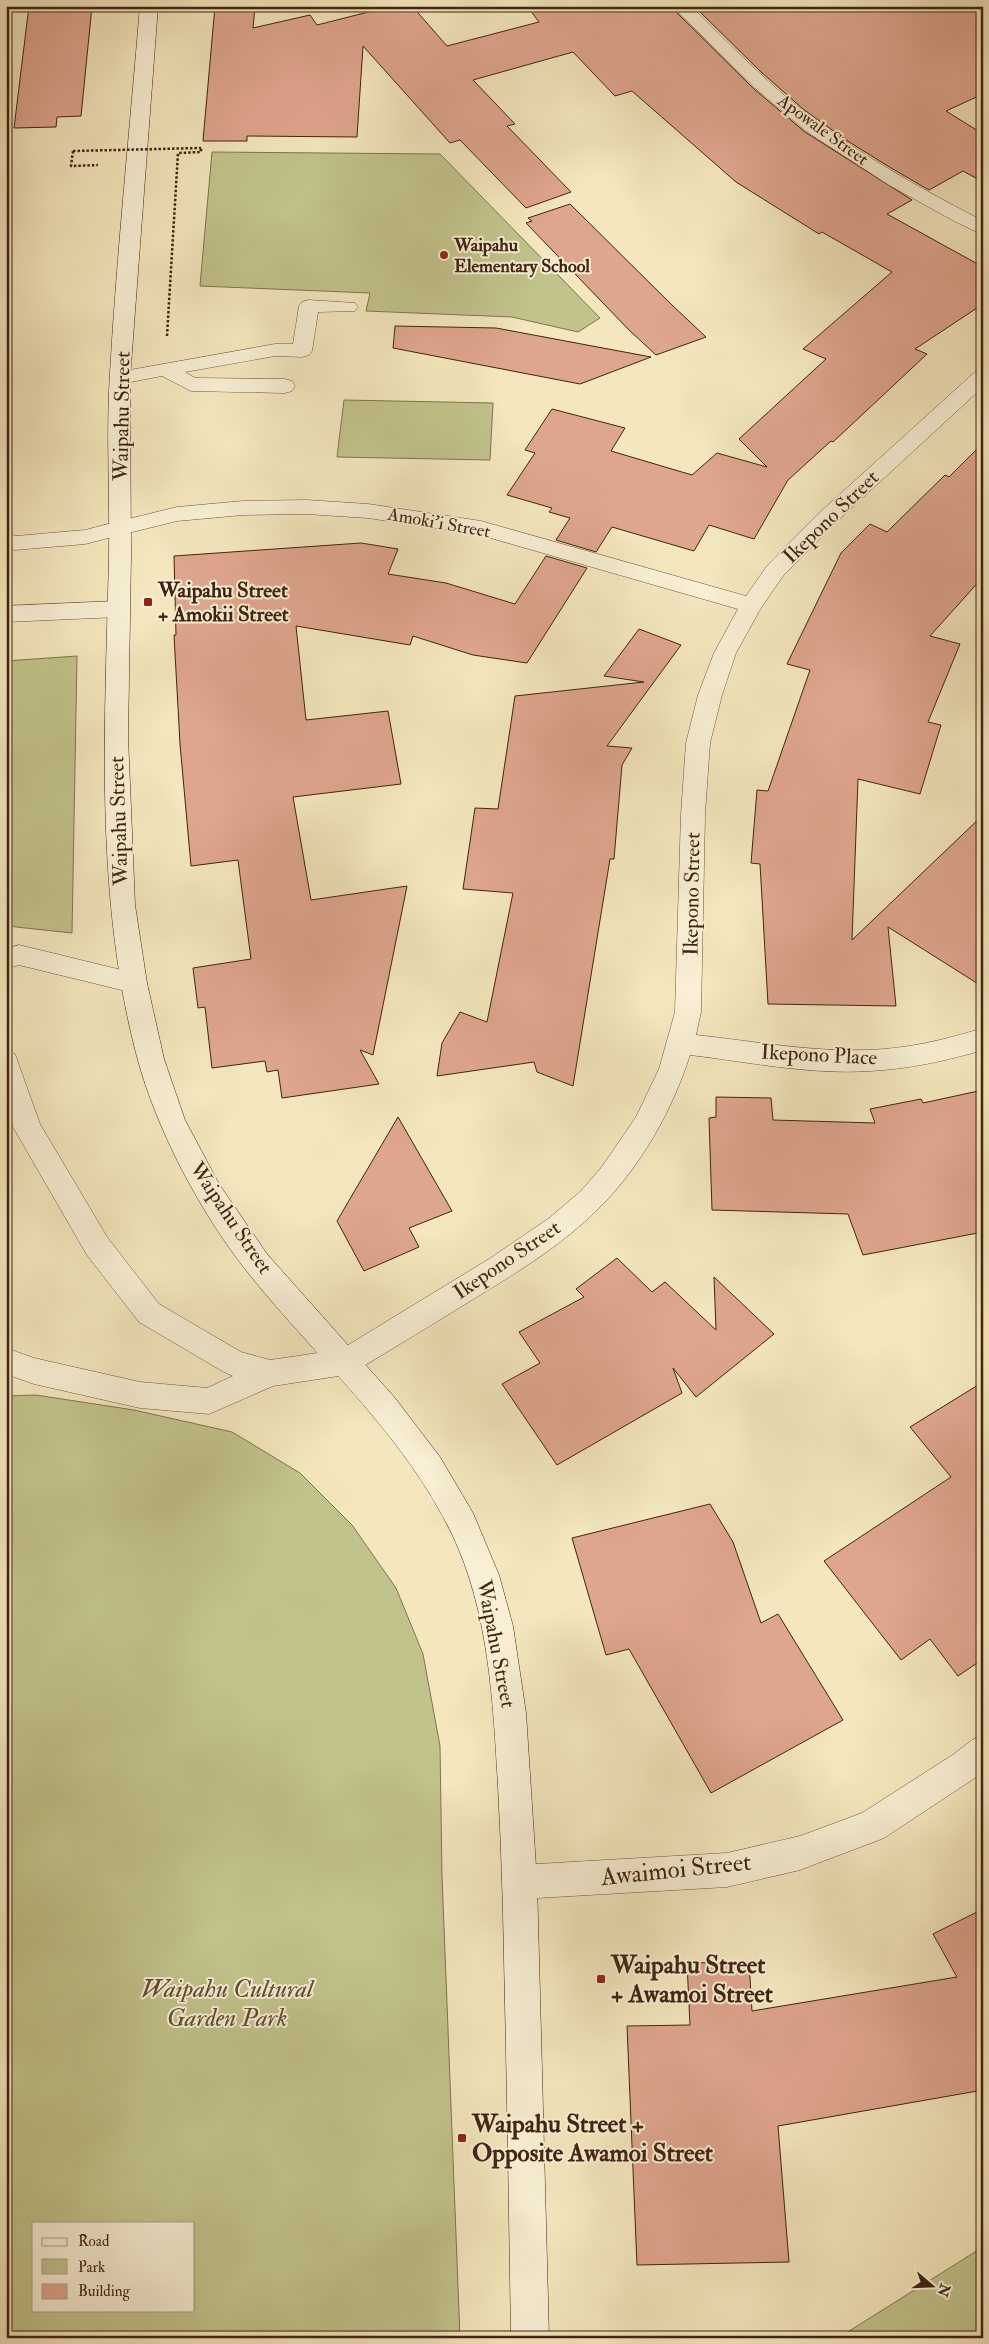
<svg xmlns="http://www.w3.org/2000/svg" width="989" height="2344" font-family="'IM FELL Double Pica',serif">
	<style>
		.green { fill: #c2c38c; stroke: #817350; fill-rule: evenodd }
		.building { fill: #dfa68e; stroke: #402313 }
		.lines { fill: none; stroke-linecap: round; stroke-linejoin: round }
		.lane-casing { stroke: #6d543e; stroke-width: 1 }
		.street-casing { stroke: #6d543e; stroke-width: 1 }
		.secondary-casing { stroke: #402313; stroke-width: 1 }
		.path { stroke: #402313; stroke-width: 2.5; stroke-dasharray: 2.5 2; stroke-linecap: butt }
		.lane { fill: #f8efd4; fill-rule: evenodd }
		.street { fill: #f8efd4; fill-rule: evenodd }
		.secondary { fill: #f8efd4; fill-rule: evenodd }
		.path-bridge { stroke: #402313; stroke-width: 2.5; stroke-dasharray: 2.5 2; stroke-linecap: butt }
		.poi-dot { fill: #8f2418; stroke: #f8efd4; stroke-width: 2 }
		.labels { text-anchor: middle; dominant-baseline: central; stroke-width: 4; stroke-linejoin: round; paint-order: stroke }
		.far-street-label { font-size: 18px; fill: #402313; stroke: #f8efd4 }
		.far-poi-label { font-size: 18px; font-weight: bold; fill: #402313; stroke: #f8efd4; text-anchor: start }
		.street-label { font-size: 21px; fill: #402313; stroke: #f8efd4 }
		.poi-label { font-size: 21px; font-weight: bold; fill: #402313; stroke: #f8efd4; text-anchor: start }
		.near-street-label { font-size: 25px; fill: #402313; stroke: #f8efd4 }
		.near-poi-label { font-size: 25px; font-weight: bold; fill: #402313; stroke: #f8efd4; text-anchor: start }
		.near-park-label { font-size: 25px; font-style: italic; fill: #604b31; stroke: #f8efd4 }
	</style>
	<rect width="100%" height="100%" fill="#f4e7bd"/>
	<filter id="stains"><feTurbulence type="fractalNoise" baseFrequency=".004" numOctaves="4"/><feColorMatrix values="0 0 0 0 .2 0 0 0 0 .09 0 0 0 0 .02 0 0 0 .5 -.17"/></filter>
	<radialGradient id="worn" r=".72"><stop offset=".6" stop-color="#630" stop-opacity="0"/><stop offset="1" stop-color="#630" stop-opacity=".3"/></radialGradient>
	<g class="green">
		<path d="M212,152L440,154L600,318L578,332L512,317L366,311L370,293L200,286Z"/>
		<path d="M344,400L493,403L490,460L337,457Z"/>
		<path d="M77,656L72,933L16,927L6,924V661Z"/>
		<path d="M36,1395L134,1410L232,1432L300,1473L352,1525L396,1588L423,1654L440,1746L442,1875L460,2338H6V1396ZM34,2223H194V2310H34Z"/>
		<path d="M983,2247V2338H838Z"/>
	</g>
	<g class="building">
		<path d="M29,6H92L81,116L57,117L56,127L14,128Z"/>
		<path d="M215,6H255L253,28L310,15L317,25L392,6H412L447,46L539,22L527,6H670L754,89L805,132L912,200L887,214L983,267V304L915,349L927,354L833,442L831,441L788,480L754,539L709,525L694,551L612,527L596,552L556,540L570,518L549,512L552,508L507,495L535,453L525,450L552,409L625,428L611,451L692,475L717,453L767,467L739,439L826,359L803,349L892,272L822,232L819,234L736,182L632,91L615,96L573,52L473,80L515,124L507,126L571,192L526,208L460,140L450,143L363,46L357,137L247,136V141H203Z"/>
		<path d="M694,6H983V94L946,111L983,134V182L963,171L929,190L891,168L846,140L803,109L760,71Z"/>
		<path d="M570,204L673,306L706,337L656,355L629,330L526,223L532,221L528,218Z"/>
		<path d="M395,326L496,328L651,357L580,384L393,348Z"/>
		<path d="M983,443V577L930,636L960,644L928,722L941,725L920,794L858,779L852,940L983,815V987L888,927L896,1006L768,1004L760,864L751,863L757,790L768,791L810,670L787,664L841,553L870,524L887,532L945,475L949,477Z"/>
		<path d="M361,543L398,549L388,574L446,583L515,604L546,556L587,568L527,663L473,655L413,636L410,645L296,626L306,720L388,711L401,784L293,797L311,900L407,886L373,1055L360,1050L379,1084L282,1098L278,1070L267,1072L265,1061L212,1068L205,1007L198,1008L193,968L251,959L238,860L191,866L180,744L174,635H176L174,556Z"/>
		<path d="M639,629L681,645L607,746L632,748L622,765L614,859H610L573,1086L537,1072L534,1062L437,1076L442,1043L460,1012L487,1022L513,893L463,889L475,808L498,809L515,696L644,682L604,676Z"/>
		<path d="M983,1090V1232L863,1255L848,1214L712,1210L709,1118L716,1117V1097L771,1098L773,1120L875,1123L870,1109L921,1099L923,1103Z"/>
		<path d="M398,1117L452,1211L409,1228L419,1247L364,1271L337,1221Z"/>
		<path d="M617,1258L652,1292L665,1282L716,1330L714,1277L774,1334L696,1397L673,1368L682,1393L557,1465L502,1384L540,1363L519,1332L584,1297L576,1289Z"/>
		<path d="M983,1382V1659L958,1676L930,1639L901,1660L824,1561L951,1477L910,1427Z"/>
		<path d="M710,1504L733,1542L761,1623L778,1614L843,1720L711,1793L629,1649L606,1655L572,1538Z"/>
		<path d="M983,1909V2090L778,2126L789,2262L637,2265L627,2026L690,2025L687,1963L749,1962L752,2011L957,1977L933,1934Z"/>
	</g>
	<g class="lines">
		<g class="lane-casing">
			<g id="lane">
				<path d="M309,300L355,303L358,307L355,311L318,312L312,351L309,355L302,357L275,356L185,372L195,378L285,379L292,381L295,386L292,391L285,393L191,391L162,376L120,384L113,383L110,378L113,373L275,344H293L299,306L302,302Z"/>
				<path d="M120,521L128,523L131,528L128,533L85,544L15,550L6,548V533L16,536L85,530Z"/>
				<path d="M118,601L126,603L129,609L126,615L118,617L6,622V606Z"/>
				<path d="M19,945L134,973L143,976L147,983L143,990L134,993L19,965L6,969V949Z"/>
				<path d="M6,1051L15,1054L40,1124L107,1237L159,1304L241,1352L270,1360L345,1349L355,1353L360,1362L355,1371L345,1375L273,1386L209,1414L140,1408L34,1384L6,1374V1348L34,1358L140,1382L207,1388L233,1376L224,1372L139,1322L87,1255L13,1127L6,1104Z"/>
			</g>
		</g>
		<g class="street-casing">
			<g id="street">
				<path d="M672,6H691C727,42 762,78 802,110C858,154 920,188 983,221V235L954,221L889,185L806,131L755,88Z"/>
				<path d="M983,370V387L833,525L783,576L761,608L736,653L722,695L710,743L705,814L701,1012L696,1035C753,1041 809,1052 867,1050C906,1049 945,1040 983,1028V1050C946,1061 908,1069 870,1071C810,1075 749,1062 690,1055C672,1111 641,1166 600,1207C563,1245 516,1273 472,1300C433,1324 394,1348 355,1371L345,1375L335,1371L330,1362L335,1353L489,1259L548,1219L581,1191L601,1168L636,1117L659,1069L675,1012L681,814L686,743L698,695L714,653L738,609L480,535L368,518L306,514L243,515L177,521L120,535L112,533L109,528L112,523L177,507L243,501L306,500L368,504L481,521L746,596L767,566L817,515L976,371Z"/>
				<path d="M983,1735V1772L978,1776L884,1838L800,1870L727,1887L520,1899L508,1894L503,1882L508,1870L520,1865L727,1853L800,1836L862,1813L954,1754L972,1740Z"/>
			</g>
		</g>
		<g class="secondary-casing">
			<path id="secondary" d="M140,6H158L130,378L131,556L128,737L135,905L147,983L164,1059L185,1120L219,1184L267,1254L395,1398L440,1457L473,1513L499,1575L513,1626L526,1713L537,1882L549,2338H511C509,2211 507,2084 504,1958C503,1900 501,1843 498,1786C493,1701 489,1612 452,1534C403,1433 318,1360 249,1274C201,1214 157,1131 137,1057C94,894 105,724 109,557C110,496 106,434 110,373C117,251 130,128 140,6Z"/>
		</g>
		<g class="path">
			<path d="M73,151L71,166L98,165"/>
			<path d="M167,336L178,153L201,152V148"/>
		</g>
		<use href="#lane" class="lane"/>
		<use href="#street" class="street"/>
		<use href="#secondary" class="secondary"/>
		<path class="path-bridge" d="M73,151L201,148"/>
	</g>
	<g class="poi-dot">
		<circle cx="444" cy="255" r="5"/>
		<rect x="143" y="597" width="10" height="10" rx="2.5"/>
		<rect x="596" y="1974" width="10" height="10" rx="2.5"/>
		<rect x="457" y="2133" width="10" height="10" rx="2.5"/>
	</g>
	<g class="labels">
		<g class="far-street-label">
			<text transform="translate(823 130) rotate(36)">Apowale Street</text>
			<text transform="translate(439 523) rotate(10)">Amoki'i Street</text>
		</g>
		<g class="far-poi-label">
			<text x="454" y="245">Waipahu<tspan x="454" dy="21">Elementary School</tspan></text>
		</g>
		<g class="street-label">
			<text transform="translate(122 416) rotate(-89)">Waipahu Street</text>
			<text transform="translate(831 517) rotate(-44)">Ikepono Street</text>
			<text transform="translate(119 821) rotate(-92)">Waipahu Street</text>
			<text transform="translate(692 894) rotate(-89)">Ikepono Street</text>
			<text transform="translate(819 1055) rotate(3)">Ikepono Place</text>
			<text transform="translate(231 1218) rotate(56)">Waipahu Street</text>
			<text transform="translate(507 1260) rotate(-34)">Ikepono Street</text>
			<text transform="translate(496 1644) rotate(79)">Waipahu Street</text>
		</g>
		<g class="poi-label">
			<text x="158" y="590">Waipahu Street<tspan x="158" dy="24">+ Amokii Street</tspan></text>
		</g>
		<g class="near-street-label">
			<text transform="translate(676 1870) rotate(-6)">Awaimoi Street</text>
		</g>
		<g class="near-poi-label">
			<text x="611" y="1965">Waipahu Street<tspan x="611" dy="29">+ Awamoi Street</tspan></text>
			<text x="472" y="2124">Waipahu Street +<tspan x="472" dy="29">Opposite Awamoi Street</tspan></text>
		</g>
		<g class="near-park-label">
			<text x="227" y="1989">Waipahu Cultural<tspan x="227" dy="29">Garden Park</tspan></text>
		</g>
	</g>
	<rect width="989" height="2344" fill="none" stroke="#f4e7bd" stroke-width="25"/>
	<rect x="8" y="8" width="974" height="2329" fill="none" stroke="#402313" stroke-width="2.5"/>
	<rect x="12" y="12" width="964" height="2319" fill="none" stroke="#402313"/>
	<rect x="32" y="2222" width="162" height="90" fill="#f8efd4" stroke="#ae9d87"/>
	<rect x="42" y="2238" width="25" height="8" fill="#f8efd4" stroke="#ae9d87"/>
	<text x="78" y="2246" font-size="15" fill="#402313">Road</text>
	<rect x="42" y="2259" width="25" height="15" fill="#c2c38c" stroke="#ae9d87"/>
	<text x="78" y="2272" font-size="15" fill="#402313">Park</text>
	<rect x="42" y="2284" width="25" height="15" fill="#dfa68e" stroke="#ae9d87"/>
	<text x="78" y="2296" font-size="15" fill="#402313">Building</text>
	<g transform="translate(932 2286) rotate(109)" stroke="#f8efd4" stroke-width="4" paint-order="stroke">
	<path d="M0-4L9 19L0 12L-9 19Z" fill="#402313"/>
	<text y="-8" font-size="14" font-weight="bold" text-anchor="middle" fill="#402313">N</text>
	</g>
	<rect width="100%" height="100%" filter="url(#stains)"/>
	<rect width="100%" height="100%" fill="url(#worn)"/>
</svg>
